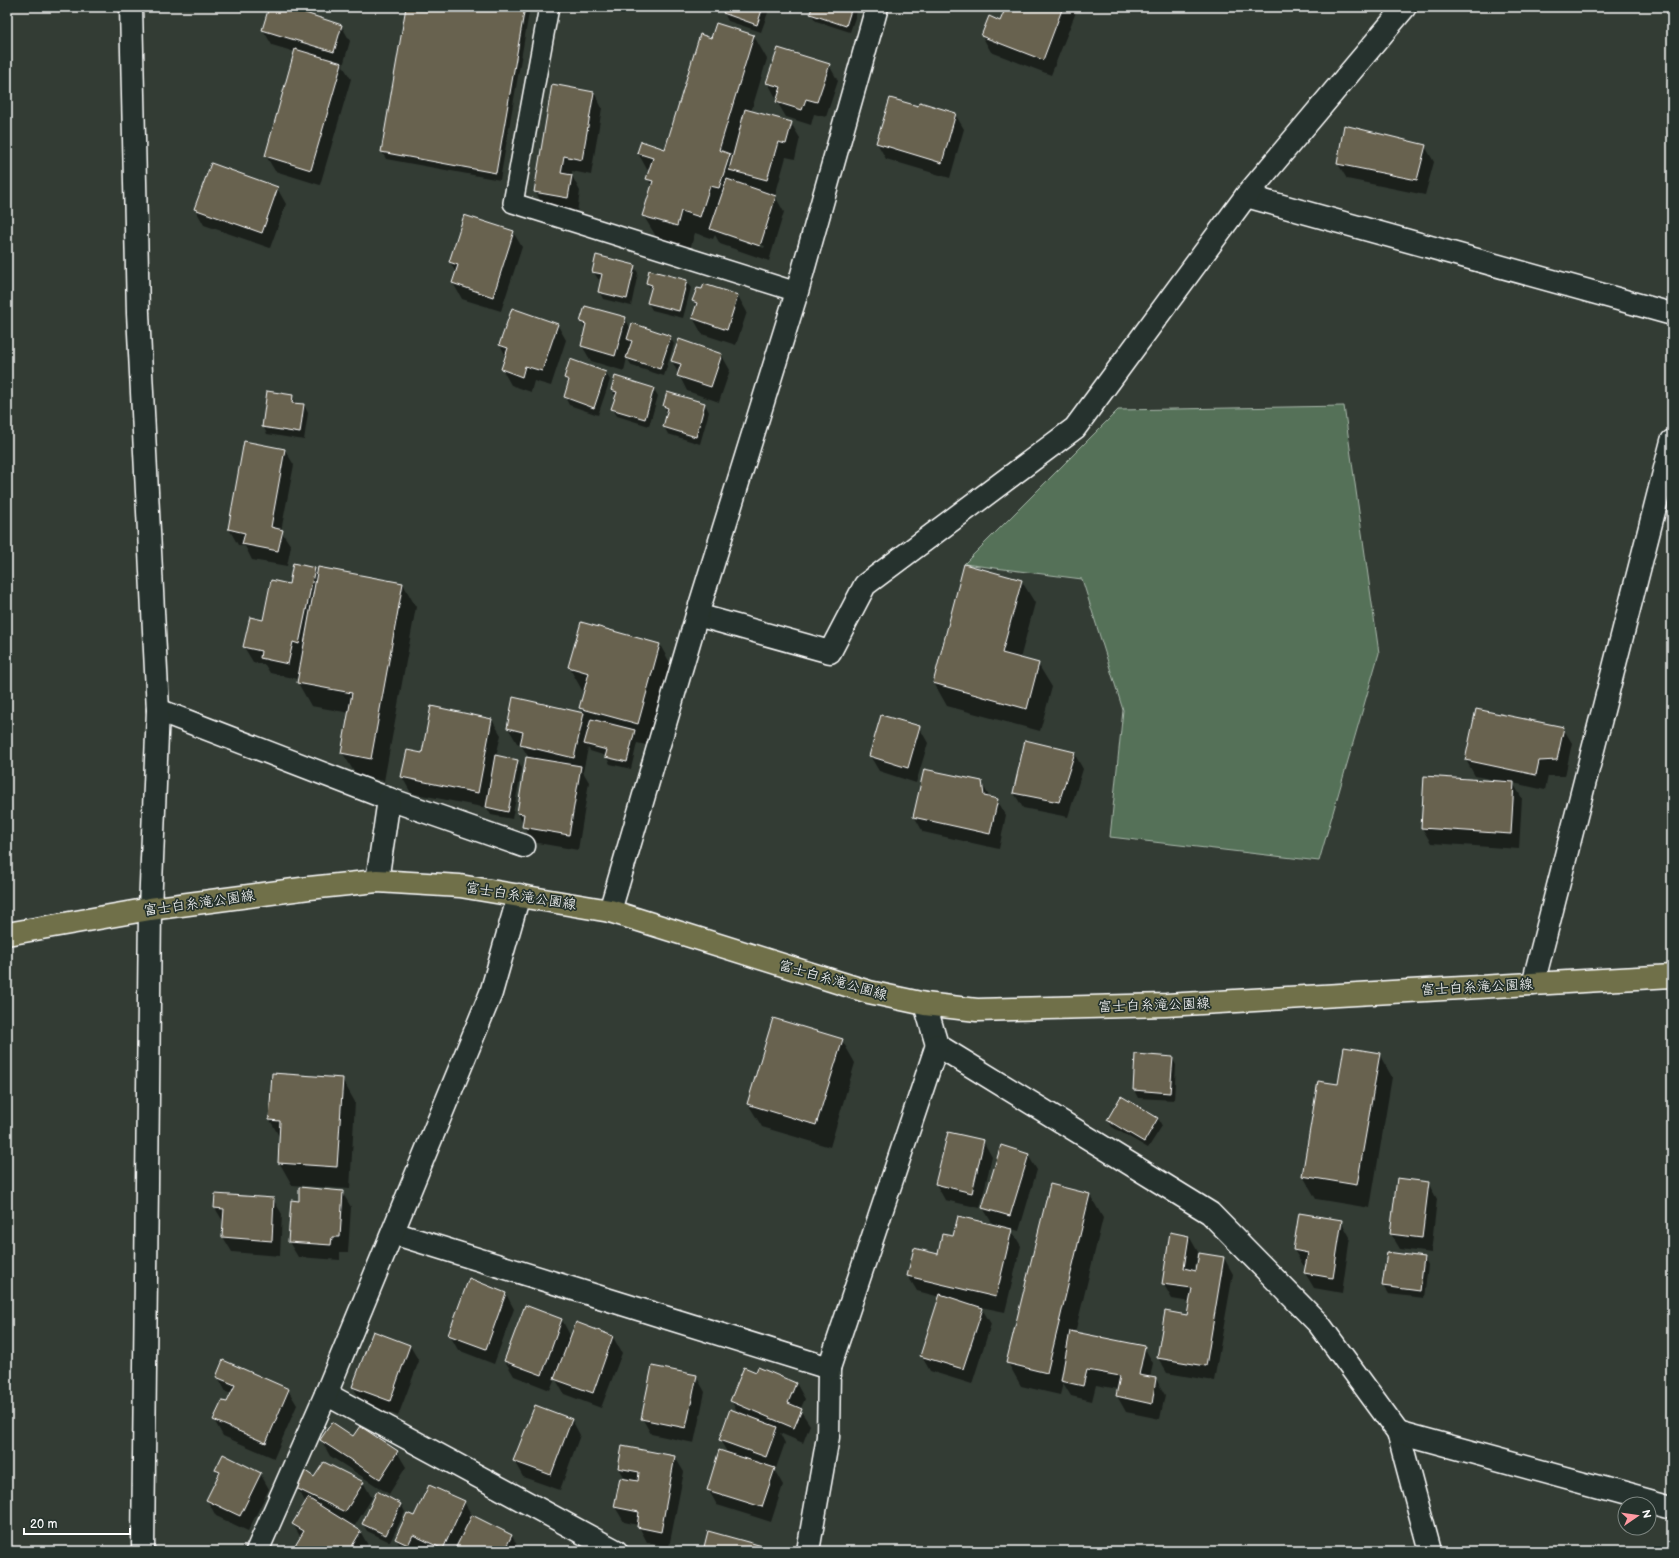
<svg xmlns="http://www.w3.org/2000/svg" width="1679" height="1558" font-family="'Balsamiq Sans','Klee One',sans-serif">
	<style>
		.green { fill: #557159; stroke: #aab8ac }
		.shadow { fill: #0007; fill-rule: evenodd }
		.building { fill: #676250; stroke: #fff }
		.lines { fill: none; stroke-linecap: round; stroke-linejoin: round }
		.service-casing { stroke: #fff; stroke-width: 22 }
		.minor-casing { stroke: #fff; stroke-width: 25 }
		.tertiary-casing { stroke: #fff; stroke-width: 25 }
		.primary-casing { stroke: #fff; stroke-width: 25 }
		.service { stroke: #26332d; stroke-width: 19 }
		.minor { stroke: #26332d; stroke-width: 22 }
		.tertiary { stroke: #26332d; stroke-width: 22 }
		.primary { stroke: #70704a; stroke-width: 22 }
		.labels { text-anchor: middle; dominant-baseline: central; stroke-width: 3.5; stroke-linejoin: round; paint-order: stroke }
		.street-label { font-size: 14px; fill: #fff; stroke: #26332d }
	</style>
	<rect width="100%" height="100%" fill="#333c34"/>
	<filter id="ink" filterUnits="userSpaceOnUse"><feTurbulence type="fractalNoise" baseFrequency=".025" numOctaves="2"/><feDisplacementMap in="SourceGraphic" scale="8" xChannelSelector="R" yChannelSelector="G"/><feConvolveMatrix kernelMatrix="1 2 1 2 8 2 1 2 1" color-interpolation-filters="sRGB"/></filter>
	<g filter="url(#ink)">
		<path class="green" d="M1344,406L1379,653L1319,861L1110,837L1123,710L1082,579L964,564L1118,410Z"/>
		<g class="shadow">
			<path d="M270,7H283L341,25L350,41L343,66L351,79L320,185L275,171L266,156L295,52L272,45L263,30Z"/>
			<path d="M407,7H530L500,180L386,159L382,152Z"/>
			<path d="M726,7H770L761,32L728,21L724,13Z"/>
			<path d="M813,7H857L858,9L850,32L816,21L811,14Z"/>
			<path d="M1007,7H1078L1051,75L991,52L982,36L1001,22Z"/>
			<path d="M754,36L767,59L751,112L791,123L800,138L795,159L786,157L775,196L784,212L769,261L720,244L715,235L713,239L695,233L690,249L657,238L643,215L652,187L648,179L649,173L638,153L665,150L712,39ZM722,232L765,246L764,248L722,234Z"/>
			<path d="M829,65L838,81L826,117L814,114L811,125L786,117L777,102L778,99L776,98L768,83Z"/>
			<path d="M594,92L602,108L591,175L572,171V176L580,191L577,213L544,207L535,191Z"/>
			<path d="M918,107L955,114L964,129L950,178L886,159L877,143Z"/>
			<path d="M1425,146L1434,162L1425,195L1347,179L1338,164Z"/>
			<path d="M277,188L286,204L270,248L204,225L195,209Z"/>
			<path d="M513,232L522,247L501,311L462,299L453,283L456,273L450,262Z"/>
			<path d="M634,266L638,273L631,306L603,299L599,291L602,280L598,279L593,271Z"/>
			<path d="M686,281L691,288L683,318L652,310L648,303L651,290L647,283Z"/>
			<path d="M703,291L738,296L747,312L736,345L702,334L693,318L697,308L693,301Z"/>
			<path d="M625,318L631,329L670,337L674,344L664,376L632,366L627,358L624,371L591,361L582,346L586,330L581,322Z"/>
			<path d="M557,324L566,340L551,386L534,381L531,392L511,385L502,369L506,356L500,345Z"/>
			<path d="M721,354L730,370L719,402L687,391L672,361Z"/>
			<path d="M606,373L610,380L598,415L569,405L565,397L569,384L565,378Z"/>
			<path d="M654,389L658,396L649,426L617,416L613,409L616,398L612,390Z"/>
			<path d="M667,394L705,404L709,412L700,444L668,434L664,427L667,413L664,406Z"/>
			<path d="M292,396L296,404L304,405L308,413L304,440L267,434L263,426Z"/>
			<path d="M245,442L285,450L294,465L281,531L291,546L287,566L252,560L245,546L238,545L229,529Z"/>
			<path d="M315,569L318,574L403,584L416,607L384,781L356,775L342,752L350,713L311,706L298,683V679L270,673L265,665L253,662L244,647L290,585Z"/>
			<path d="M1021,580L1035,603L1020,659L1038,664L1052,687L1040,731L947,706L934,683Z"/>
			<path d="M660,645L673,668L651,746L637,743L631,769L610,764L606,756L590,751L588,748L583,772L589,782L578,850L532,842L518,813L529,758L521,745L517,743L508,728L514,699L584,714L580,707L585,691L582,690L569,667Z"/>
			<path d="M492,720L501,735L496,756L518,761L522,768L512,819L491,815L487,808L411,793L402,777L423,754Z"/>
			<path d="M919,727L928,743L916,783L879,771L870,756Z"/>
			<path d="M1563,728L1572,743L1565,776H1548L1545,790L1513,783L1522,798L1519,849L1431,843L1422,828L1500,782V781L1475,776L1466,760Z"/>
			<path d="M1074,753L1083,769L1068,817L1023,808L1014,793Z"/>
			<path d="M981,782L990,798L997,800L1006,815L999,849L923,832L914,816Z"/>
			<path d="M842,1040L855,1063L830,1147L762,1127L748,1104Z"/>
			<path d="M1379,1054L1392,1077L1370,1208L1316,1199L1303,1176L1338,1085Z"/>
			<path d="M1172,1058L1176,1065L1174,1100L1138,1098L1134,1090Z"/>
			<path d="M342,1079L355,1102L350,1189L292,1185L279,1162L280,1138L270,1120Z"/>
			<path d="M1158,1118L1162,1126L1148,1148L1112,1127L1108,1120Z"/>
			<path d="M983,1141L992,1157L980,1208L945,1200L936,1184Z"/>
			<path d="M1028,1155L1037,1170L1019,1231L1011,1229L1021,1246L1005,1312L981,1307L991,1324L972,1384L930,1371L921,1355L940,1297L917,1291L908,1276L939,1255L953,1238L1001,1228V1226L992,1223L983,1208Z"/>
			<path d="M1428,1183L1437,1199L1431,1253L1400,1249L1391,1234Z"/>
			<path d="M1050,1185L1090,1195L1103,1218L1075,1333L1144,1347L1153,1363L1150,1378L1156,1379L1165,1395L1160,1419L1126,1412L1117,1396L1118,1389L1096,1385L1092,1401L1071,1396L1063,1383L1060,1395L1021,1386L1008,1363Z"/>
			<path d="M342,1192L351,1207L348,1252H340V1260L298,1257L289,1242L300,1202Z"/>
			<path d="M273,1199L282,1214L280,1256L232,1252L223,1237L224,1223L215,1208Z"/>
			<path d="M1341,1221L1350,1237L1342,1293L1314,1288L1305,1273L1306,1266L1303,1265L1294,1250Z"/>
			<path d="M1189,1236L1198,1252L1194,1271L1197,1272L1224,1258L1233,1274L1214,1381L1167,1373L1158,1358L1188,1316L1190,1302L1172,1299L1163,1283Z"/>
			<path d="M1387,1253L1424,1257L1428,1265L1424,1298L1388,1294L1383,1286Z"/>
			<path d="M506,1294L514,1309L494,1364L458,1350L449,1334Z"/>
			<path d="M526,1306L562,1320L571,1337L576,1324L613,1337L622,1353L601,1408L564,1394L555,1378L550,1390L514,1376L505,1361Z"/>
			<path d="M373,1332L410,1346L419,1361L398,1416L362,1402L353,1387Z"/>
			<path d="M696,1376L705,1392L694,1443L651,1434L642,1418Z"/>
			<path d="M218,1377L288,1390L297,1405L274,1458L223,1436L214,1420L228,1404L232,1394L226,1392Z"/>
			<path d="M796,1383L805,1399L800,1410L810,1425L803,1443L780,1433L785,1443L775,1471L783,1485L771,1522L717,1505L708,1489L728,1454L720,1440L739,1414L731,1401Z"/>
			<path d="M572,1420L580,1435L560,1490L523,1477L514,1461Z"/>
			<path d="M360,1427L397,1452L406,1467L389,1494L330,1456L321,1440L353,1437Z"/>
			<path d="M623,1447L675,1457L684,1472L669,1547L647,1542L638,1525L624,1522L615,1507L626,1480L619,1468Z"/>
			<path d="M216,1470L260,1473L269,1489L248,1531L216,1516L207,1500L219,1475Z"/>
			<path d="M314,1479L363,1482L372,1498L354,1527L360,1531L369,1547L367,1551H293L301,1538L293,1524L306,1503L297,1488Z"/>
			<path d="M464,1502L473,1517L512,1536L520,1551H403L396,1539L415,1518Z"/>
			<path d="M401,1504L405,1512L390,1542L367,1531L363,1524Z"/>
		</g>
		<g class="building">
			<path d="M269,7H287L342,25L334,52L262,30Z"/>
			<path d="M406,7H525L496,173L381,152Z"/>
			<path d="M725,7H763L757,25L723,13Z"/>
			<path d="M812,7H852L846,26L810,14Z"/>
			<path d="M1006,7H1063L1043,60L981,36L989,16L1000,21Z"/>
			<path d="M716,23L754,35L719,150L730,154L719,188L710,186L700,217L681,211L677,226L642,216L653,181L646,179L653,158L637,153L641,141L665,149L700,34L711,38Z"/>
			<path d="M778,48L830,64L817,102L806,99L802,110L776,102L781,87L766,83Z"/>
			<path d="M295,49L342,63L311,170L265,156Z"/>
			<path d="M552,84L594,92L582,160L564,156L561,173L572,175L568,198L534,192Z"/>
			<path d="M890,98L918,106L920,102L956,113L942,163L876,143Z"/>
			<path d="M745,109L792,122L786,144L778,142L767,180L729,170Z"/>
			<path d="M1344,125L1426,145L1417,180L1337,164Z"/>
			<path d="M211,163L278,187L262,233L194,209Z"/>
			<path d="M727,179L776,196L760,246L710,229Z"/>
			<path d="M464,215L514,231L493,297L452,283L458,265L449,262Z"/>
			<path d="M596,255L635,265L627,299L598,292L602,274L592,272Z"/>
			<path d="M649,270L687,280L679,311L647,303L652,285L646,283Z"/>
			<path d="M704,284L738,295L727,330L692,318L697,303L692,301L697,288L702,289Z"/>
			<path d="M585,306L626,317L615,356L581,346L586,324L580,322Z"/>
			<path d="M512,308L558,324L542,371L525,366L522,377L501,369L508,348L499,345Z"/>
			<path d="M632,323L671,336L660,369L626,358L632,341L627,339Z"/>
			<path d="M679,339L722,354L711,387L677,376L681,364L671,361Z"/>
			<path d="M570,359L606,372L594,408L564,397L569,380L564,378Z"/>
			<path d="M615,376L654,388L645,419L611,409L617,392L611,390Z"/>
			<path d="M267,391L293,395L292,403L304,404L300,433L262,427Z"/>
			<path d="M667,392L705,403L696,437L663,427L668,408L663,406Z"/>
			<path d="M244,441L285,449L271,527L283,530L278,551L242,544L245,533L228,529Z"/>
			<path d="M293,563L315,568L299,644L293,642L288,664L260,658L261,651L243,647L250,617L263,620L271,580L289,584Z"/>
			<path d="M964,564L1022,580L1002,653L1039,663L1027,709L933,683Z"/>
			<path d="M318,567L403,583L371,759L341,753L352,693L297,683Z"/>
			<path d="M581,622L660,644L638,724L579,708L589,673L568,667Z"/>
			<path d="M513,697L584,713L574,758L520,745L523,732L507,728Z"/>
			<path d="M431,706L492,719L478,793L401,777L407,750L422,753Z"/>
			<path d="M1476,709L1564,727L1557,760L1539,761L1536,775L1465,760Z"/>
			<path d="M881,715L920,726L908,768L869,756Z"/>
			<path d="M591,719L635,730L627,762L605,757L607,750L584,744Z"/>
			<path d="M1025,740L1075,752L1059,802L1013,793Z"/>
			<path d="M495,755L518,760L508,812L486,807Z"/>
			<path d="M526,757L581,766L569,835L522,827L524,814L517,813Z"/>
			<path d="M924,769L982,781L984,796L998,799L990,834L913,817Z"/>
			<path d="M1424,776L1514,782L1511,834L1421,828Z"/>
			<path d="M773,1018L843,1039L816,1125L747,1104Z"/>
			<path d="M1344,1047L1380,1053L1357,1185L1302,1176L1318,1081L1338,1084Z"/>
			<path d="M1135,1054L1173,1057L1170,1093L1133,1090Z"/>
			<path d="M272,1073L343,1078L337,1167L278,1163L280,1121L269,1120Z"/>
			<path d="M1121,1096L1158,1118L1144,1142L1107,1120Z"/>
			<path d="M948,1132L984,1140L972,1193L935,1184Z"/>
			<path d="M1001,1145L1029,1154L1010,1216L982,1208Z"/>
			<path d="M1397,1178L1429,1182L1422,1238L1390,1234Z"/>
			<path d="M1050,1184L1090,1194L1047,1373L1006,1363Z"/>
			<path d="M299,1187L343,1191L340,1237H332L331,1245L288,1242L291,1200L299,1201Z"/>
			<path d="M215,1194L274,1198L272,1241L222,1237L224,1209L214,1208Z"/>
			<path d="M1299,1213L1342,1220L1333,1278L1304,1273L1308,1253L1293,1250Z"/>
			<path d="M958,1216L1012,1229L996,1297L907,1276L914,1248L938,1254L942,1234L953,1236Z"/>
			<path d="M1170,1232L1189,1236L1184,1268L1196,1271L1199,1253L1224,1257L1206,1366L1157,1358L1165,1311L1187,1315L1192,1288L1162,1284Z"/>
			<path d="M1387,1252L1424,1257L1420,1291L1382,1286Z"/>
			<path d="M469,1278L506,1293L486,1349L448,1335Z"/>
			<path d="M940,1294L983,1308L963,1369L920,1356Z"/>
			<path d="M525,1305L562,1319L542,1375L504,1361Z"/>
			<path d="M576,1322L613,1336L593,1393L554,1379Z"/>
			<path d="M373,1331L410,1345L390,1401L352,1387Z"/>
			<path d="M1070,1331L1145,1346L1139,1375L1156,1378L1152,1404L1116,1396L1120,1376L1087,1370L1083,1386L1061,1381Z"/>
			<path d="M223,1360L289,1389L266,1443L213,1420L222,1401L227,1402L235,1385L216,1377Z"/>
			<path d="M652,1366L697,1375L686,1428L641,1419Z"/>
			<path d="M744,1367L756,1372L758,1367L796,1383L788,1403L802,1409L794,1428L730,1401Z"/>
			<path d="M535,1405L572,1419L551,1475L513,1461Z"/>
			<path d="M730,1409L777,1427L766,1457L719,1440Z"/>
			<path d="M332,1422L353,1436L360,1426L398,1451L380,1479L320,1440Z"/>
			<path d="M622,1446L675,1456L661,1532L637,1527L639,1512L614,1507L620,1478L638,1481L639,1472L618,1468Z"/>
			<path d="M719,1450L775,1468L762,1507L707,1490Z"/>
			<path d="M223,1454L261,1473L240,1516L206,1500L220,1472L215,1470Z"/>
			<path d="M324,1462L364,1482L345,1512L296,1488L304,1470L314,1477Z"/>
			<path d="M429,1485L465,1501L443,1549L413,1535L408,1545L395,1539L407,1513L414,1516Z"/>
			<path d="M377,1491L401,1504L386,1535L362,1524Z"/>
			<path d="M308,1498L361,1531L349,1551H292L304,1531L292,1524Z"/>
			<path d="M472,1515L512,1535L504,1551H454Z"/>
			<path d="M708,1531L766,1547L765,1551H703Z"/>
		</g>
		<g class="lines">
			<g class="service-casing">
				<path id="service" d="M549,7L513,203L797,292"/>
			</g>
			<g class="minor-casing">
				<g id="minor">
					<path d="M1246,196L1672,314"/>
					<path d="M697,615L830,652L865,585L1075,428L1246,196L1405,7"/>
					<path d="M158,710L389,799L524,846"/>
					<path d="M377,881L389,799"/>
					<path d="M610,911L697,615L797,292L877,7"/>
					<path d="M1533,984L1672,441"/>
					<path d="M925,1004L937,1045L1210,1213L1319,1324L1398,1432L1430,1551"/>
					<path d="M393,1233L829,1368L828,1437L808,1551"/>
					<path d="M829,1368L937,1045"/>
					<path d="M326,1394L616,1551"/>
					<path d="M1398,1432L1672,1507"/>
					<path d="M257,1551L326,1394L491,993L519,895"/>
				</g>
			</g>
			<g class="tertiary-casing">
				<path id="tertiary" d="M131,7L138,313L158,710L150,909L143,1551"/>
			</g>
			<g class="primary-casing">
				<path id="primary" d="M7,934L150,909L309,888L377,881L460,886L610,911L869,992L925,1004L977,1010L1166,1005L1672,976"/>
			</g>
			<use href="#service" class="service"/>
			<use href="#minor" class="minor"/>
			<use href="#tertiary" class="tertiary"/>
			<use href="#primary" class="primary"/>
		</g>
	</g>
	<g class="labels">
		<g class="street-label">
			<text transform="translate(521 896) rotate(9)">富士白糸滝公園線</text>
			<text transform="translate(199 903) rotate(-8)">富士白糸滝公園線</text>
			<text transform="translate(833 980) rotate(16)">富士白糸滝公園線</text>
			<text transform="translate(1477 987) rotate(-3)">富士白糸滝公園線</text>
			<text transform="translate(1154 1005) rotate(-2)">富士白糸滝公園線</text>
		</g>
	</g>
	<rect width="1679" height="1558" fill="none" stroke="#26332d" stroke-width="24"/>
	<rect x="12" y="12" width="1655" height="1534" fill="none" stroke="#fff" stroke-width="1.5" filter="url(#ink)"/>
	<g transform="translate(1637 1516) rotate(77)"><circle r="19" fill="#26332d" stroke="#7d8581"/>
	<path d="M0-3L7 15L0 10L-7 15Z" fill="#ff9aa2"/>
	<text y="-6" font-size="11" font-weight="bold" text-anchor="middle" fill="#ffffff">N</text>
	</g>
	<path d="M24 1528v6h106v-6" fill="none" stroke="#ffffff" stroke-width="2"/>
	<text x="30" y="1528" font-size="12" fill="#ffffff" stroke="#26332d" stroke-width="3" paint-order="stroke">20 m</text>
</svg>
